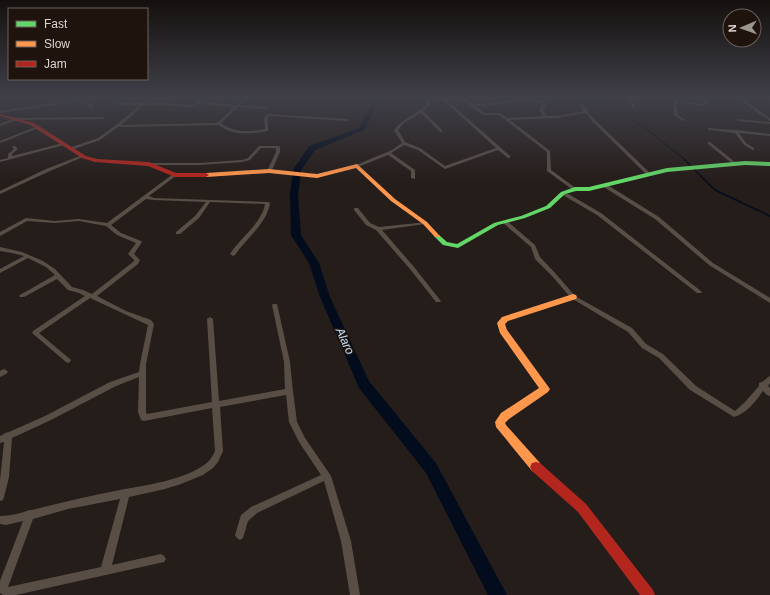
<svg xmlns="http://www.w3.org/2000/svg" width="770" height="595" font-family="Arial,sans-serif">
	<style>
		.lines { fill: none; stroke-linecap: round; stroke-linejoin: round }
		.stream-far1 { stroke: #030c1c; stroke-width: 1 }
		.stream { stroke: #030c1c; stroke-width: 1.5 }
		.river { fill: #030c1c; fill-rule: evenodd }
		.street { fill: #584e46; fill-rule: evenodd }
		.fast { fill: #63d668; fill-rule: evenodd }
		.slow { fill: #ff974d; fill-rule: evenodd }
		.jam { fill: #b3261e; fill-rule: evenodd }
		.labels { text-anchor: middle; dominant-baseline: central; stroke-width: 3.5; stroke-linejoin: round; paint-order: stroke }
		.water-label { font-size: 12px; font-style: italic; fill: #c2e0fe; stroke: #1f130d }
	</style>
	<rect width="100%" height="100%" fill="#251d1a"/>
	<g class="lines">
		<path class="stream-far1" d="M567,97L608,106L640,124L683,158"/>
		<path class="stream" d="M682,157L715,190L770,216"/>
		<path class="river" d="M375,97H381L364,130L315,150L301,170L298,195L301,235L319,263L330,297L369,381L436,463L507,595H488L426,473L359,388L320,297L309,263L291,235L290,195L293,170L309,146L359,128Z"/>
		<g class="street">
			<path d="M54,97H58L62,102L93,97H101L84,100L93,106V108H92L81,101L0,113V111L59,102Z"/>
			<path d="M133,97H151V99L146,103H168L191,105L207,97H211L202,102L236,105L246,97H250L240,105L267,107V109H266L238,107L221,123C234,133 250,132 265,129L264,117L269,114L347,119L349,120L347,121L270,116L268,117V131C252,134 232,136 219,125L118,127L100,140L71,150H69V148L98,138L116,125L140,105H122L112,103V101L122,103H142L147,99L135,98ZM198,104L234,107L221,120L216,123L121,125L144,105H168L191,107Z"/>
			<path d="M426,97H430V99H465L473,104L494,103L526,98L544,101L546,105L543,109L546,116H557L584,111L579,105L582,104L593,118L651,174L647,175L591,120L586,113L557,118L510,120L550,151L551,170L577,189V190H573L547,171V152L499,115H483L464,101H448L510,156V158H508L498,150L445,169L418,150L404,145L391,153L415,170V179L411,178V171L388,155L358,167H356V165L392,150L402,143L394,130C403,118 417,114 427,104ZM526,100L542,103V105L539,109L543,116L507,118L500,113H485L475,106L494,105ZM430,101H444L496,148L445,166L420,148L405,142L398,130L404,123L421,113L440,132L443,131L423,111L430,105Z"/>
			<path d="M628,97H632L635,109L632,108Z"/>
			<path d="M675,97H679V100L680,101L703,104H704L701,97H705L708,104L703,106L678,102L677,105L678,115L684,119L685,120L683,121L674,115L673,105L675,101Z"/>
			<path d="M735,97H750L748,98H741L770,118V121Z"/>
			<path d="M103,117H104V119L16,120L0,126V124L15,118Z"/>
			<path d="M737,119L770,122V124L738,121L736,120Z"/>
			<path d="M38,126L41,127L0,143V141Z"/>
			<path d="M708,128L736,130L770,134V136L739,133L746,143L754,148V150H753L744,145L735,133L709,130H708Z"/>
			<path d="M708,142H710L736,163V165H734L708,144Z"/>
			<path d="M63,143L65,144L64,145L0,162V160L8,158V154L14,149L12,147L13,146H15L18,149L12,154V156Z"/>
			<path d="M259,146H278L280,147V152L271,172L267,171L276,152V148H261L250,160L242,162L199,165H149L147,164L149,163H199L242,160L248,158Z"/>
			<path d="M80,156L83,157L50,171L0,194V191L46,169Z"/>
			<path d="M173,174L177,175L149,196L154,198L268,202L270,203C267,224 246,238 235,255L233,256L230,254C240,238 262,223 265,204L210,202L199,218L180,234H176V232L195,216L206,202L154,200L146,199L111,225L121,233L141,241L142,242L134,254L140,260L138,264L97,296L126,311L151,320L154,324L146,364V412L147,414L212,402L207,319L210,317L213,319L219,401L285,389L284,362L272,305L273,304H277L290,362L293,391L297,422L305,438L331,476L351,541L360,595H350L341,541L324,481L257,513L248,521L243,538L240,540L237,538L235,535L241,515L251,507L321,475L299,442L289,422L286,395L220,407L223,451L218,462L213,468L203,475L181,484L165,489L129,497L112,565L161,554L164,556L166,559L164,562L16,595H3L0,593V581L23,521L6,525L0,524V516C10,516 21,513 30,510H32C63,502 93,495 125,489C148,485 181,480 201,467C208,463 212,458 215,451L212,408L144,421L141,420L138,412L139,377L116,386L51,420L12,438L9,477L4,497L3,500L0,501V480L4,442L0,443V436L4,434L5,433L9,432L45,416L110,382L139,372L140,364L148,325L90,298L39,333L71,360L70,362L68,363L66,362L32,333L33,331L85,296L79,293L68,290L57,279L24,297H20L19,296L20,295L55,275L46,267L28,258L0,273V269L24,256L12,253L0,251V247L22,252L43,261L55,269L72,287L83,290L92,294L133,262L134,260L128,254L136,243L117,235L106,226L79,221L55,223L27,221L2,235L0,236V232L26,218L55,221L79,219L107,223ZM120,499L101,567L8,587L33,519L68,509Z"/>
			<path d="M602,184H606L659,217L713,263L770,298V303L709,265L655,219L602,186Z"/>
			<path d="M561,192H565L601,213L701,291L702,292L701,293H697L597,215L561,194Z"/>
			<path d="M354,208H358L370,223L379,227L427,222V224H425L382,230L414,267L440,300L441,301L440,302H436L410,269L376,230L366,225L354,210Z"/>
			<path d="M503,221H507L535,245L540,257L556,274L575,296L632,328L646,344L663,354L696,386L735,411L745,402L759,386V383C764,382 766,378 770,376V383L768,386L770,388V396L767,395L763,391C755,402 747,413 734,417L690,390L659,358L642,348L628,332L571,298L552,276L535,259L531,247L503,223Z"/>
			<path d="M4,369L6,370L8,372L6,374L0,377V371Z"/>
		</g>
		<path class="fast" d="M745,161L770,162V166L745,165L667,172L589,191H576L565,194L550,208L525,218L498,225L458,248L443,245L434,236L435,235H439L447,242L457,244L494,223L521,216L546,206L561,192L575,187H589L667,168Z"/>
		<g class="slow">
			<path d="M357,164L395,199L427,222L439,235L440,236L439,237H435L423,224L391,201L356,168L317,178L269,173L206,177L203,175L206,173L269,169L317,174Z"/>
			<path d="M573,294L576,295L577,297L576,299L508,321L505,324L507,330L550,389L548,392L509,419L505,423L506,425L540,463L542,467L540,471L536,472L532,471L496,427L495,422L501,413L539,388L500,333L497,323L502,317Z"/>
		</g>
		<g class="jam">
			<path d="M0,114L34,123L86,156L97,159L149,162L176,173H206L209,175L206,177H175L148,166L95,162L82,158L30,125L0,116Z"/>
			<path d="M536,462L540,463L586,504L653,590L655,595H640L578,512L532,471L530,467L532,463Z"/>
		</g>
	</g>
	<linearGradient id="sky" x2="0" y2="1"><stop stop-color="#14100e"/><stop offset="0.54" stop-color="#404049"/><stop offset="1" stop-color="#404049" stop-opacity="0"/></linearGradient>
	<rect width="770" height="180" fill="url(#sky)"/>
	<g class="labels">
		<g class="water-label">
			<text transform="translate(345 341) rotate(65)">Alaro</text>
		</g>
	</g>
	<rect x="8" y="8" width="140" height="72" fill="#1f130d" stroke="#6b615b"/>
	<rect x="16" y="21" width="20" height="6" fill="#63d668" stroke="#6b615b"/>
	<text x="44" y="28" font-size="12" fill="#ded5d0">Fast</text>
	<rect x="16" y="41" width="20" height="6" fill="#ff974d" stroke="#6b615b"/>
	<text x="44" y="48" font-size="12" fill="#ded5d0">Slow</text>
	<rect x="16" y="61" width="20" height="6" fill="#b3261e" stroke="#6b615b"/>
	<text x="44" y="68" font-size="12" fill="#ded5d0">Jam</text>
	<g transform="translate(742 28) rotate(268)"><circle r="19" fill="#1f130d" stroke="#6b615b"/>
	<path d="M0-3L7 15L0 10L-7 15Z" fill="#9d9590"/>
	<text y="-6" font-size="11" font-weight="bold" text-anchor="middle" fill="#ded5d0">N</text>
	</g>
</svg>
